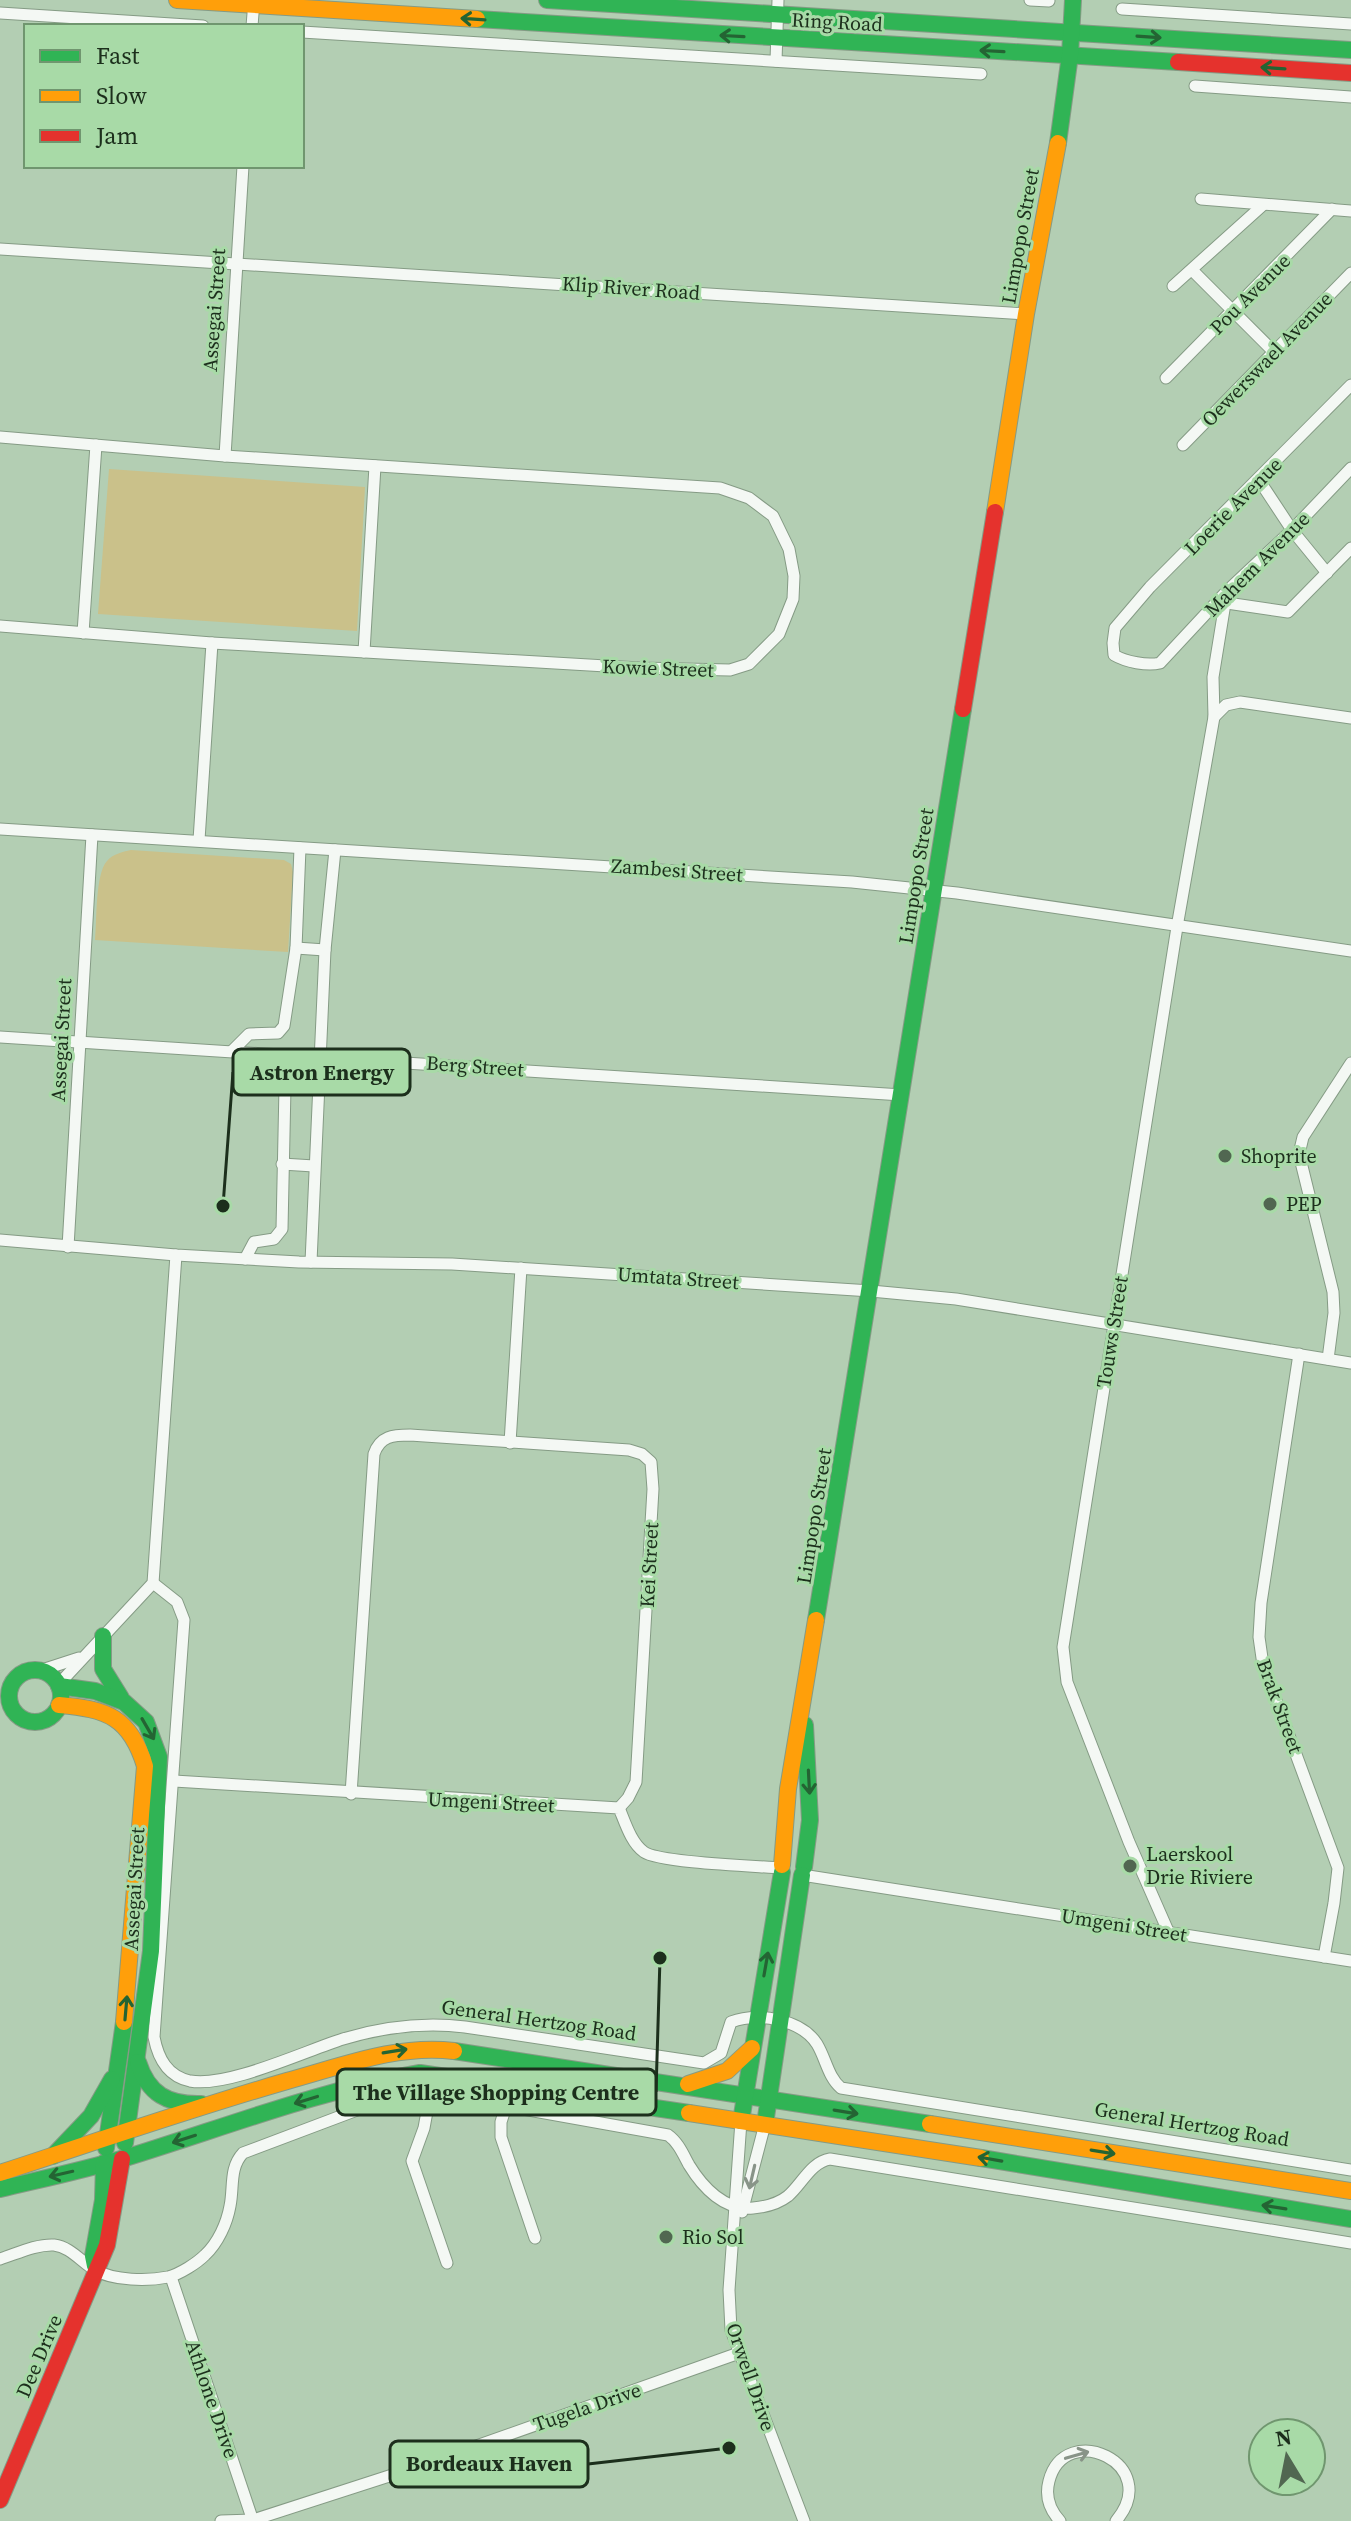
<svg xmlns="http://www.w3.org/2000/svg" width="1351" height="2521" font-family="'Source Serif 4',serif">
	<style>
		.green { fill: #cac18a }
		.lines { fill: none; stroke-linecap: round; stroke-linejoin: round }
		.street-casing { stroke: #859b85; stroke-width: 13 }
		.fast-casing { stroke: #859b85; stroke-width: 18 }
		.slow-casing { stroke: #859b85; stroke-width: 18 }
		.jam-casing { stroke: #859b85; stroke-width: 18 }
		.street { stroke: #f4f8f4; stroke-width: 11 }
		.fast { stroke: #30b455; stroke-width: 16 }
		.slow { stroke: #ff9f0a; stroke-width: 16 }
		.jam { stroke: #e5322d; stroke-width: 16 }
		.oneway { stroke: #246433 }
		.oneway2 { stroke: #889488 }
		.poi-dot { fill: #516751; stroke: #a8daa7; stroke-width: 3 }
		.labels { text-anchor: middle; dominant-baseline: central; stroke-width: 6; stroke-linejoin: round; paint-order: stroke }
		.street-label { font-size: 20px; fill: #1c2f1c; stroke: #a8daa7 }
		.poi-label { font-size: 20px; fill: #1c2f1c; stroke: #a8daa7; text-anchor: start }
		.leader { fill: none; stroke: #1c2f1c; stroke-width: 3 }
		.callout-dot { fill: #1c2f1c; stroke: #a8daa7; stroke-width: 3 }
		.callout { fill: #a8daa7; stroke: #1c2f1c; stroke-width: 3 }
		.callout-label { font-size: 22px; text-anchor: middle; font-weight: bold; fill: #1c2f1c }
	</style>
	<rect width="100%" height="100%" fill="#b3ceb3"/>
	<g class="green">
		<path d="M109,469L365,487L357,631L98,614Z"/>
		<path d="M131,850L284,860L291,864L293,872L288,952L95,940C97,921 95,874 107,861C113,854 122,852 131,850Z"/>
	</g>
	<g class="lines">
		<g class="street-casing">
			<g id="street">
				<path d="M1030,0L1049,1"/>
				<path d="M1122,9L1351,24"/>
				<path d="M0,13L203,26"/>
				<path d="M252,26L254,1"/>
				<path d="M302,32L981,74"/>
				<path d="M776,61L778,0"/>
				<path d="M1195,86L1351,97"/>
				<path d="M1201,199L1351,211"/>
				<path d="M0,249L1026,314"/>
				<path d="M1192,270L1274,352"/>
				<path d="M1173,286L1263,205"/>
				<path d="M1166,378L1332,209"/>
				<path d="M1351,385L1150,587L1115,628L1113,643L1114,655C1126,662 1147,666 1160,663L1227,591L1292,530L1351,468"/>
				<path d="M0,437L225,456L720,488L749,498L773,516L789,549L794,576L793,599L779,634L749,664L730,670L640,668L212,643L0,626"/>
				<path d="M1183,445L1351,273"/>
				<path d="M225,456L243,166"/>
				<path d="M1259,480L1292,530L1327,573"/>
				<path d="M1227,603L1288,612L1351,548"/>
				<path d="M83,633L96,445"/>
				<path d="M364,652L375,466"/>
				<path d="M1214,717L1226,705L1240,702L1351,718"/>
				<path d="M0,829L852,882L957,893L1351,951"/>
				<path d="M199,840L212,643"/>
				<path d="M296,948L325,950"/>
				<path d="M0,1037L902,1095"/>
				<path d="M232,1051L249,1034L278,1033L284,1026L296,948L300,848"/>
				<path d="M240,1053L276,1073L285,1087L282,1229L274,1239L254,1242L245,1259"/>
				<path d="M282,1164L314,1166"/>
				<path d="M0,1240L176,1255L299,1262L452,1264L871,1291L956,1299L1351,1363"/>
				<path d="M68,1247L92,835"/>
				<path d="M311,1262L325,950L335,850"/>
				<path d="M1299,1354L1261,1603L1259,1637L1263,1665L1338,1868L1334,1903L1324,1957"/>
				<path d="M1328,1359L1334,1313L1333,1292L1299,1154L1303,1137L1351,1063"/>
				<path d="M510,1443L521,1268"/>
				<path d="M153,1583L177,1602L184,1620L154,2037C158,2058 167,2076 190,2081C227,2088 305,2051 343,2039C383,2027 423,2022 465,2027L704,2063L721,2053L731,2022C757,2012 801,2019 817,2044C826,2059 828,2077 841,2088L1351,2170"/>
				<path d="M42,1670L79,1658"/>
				<path d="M58,1685L153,1583L176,1255"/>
				<path d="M174,1781L619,1808C625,1822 631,1843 644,1852C660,1863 756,1866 781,1868"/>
				<path d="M351,1794L374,1454C380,1436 393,1435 410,1435L629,1450L642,1454L651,1462L653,1489L636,1782L628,1798L619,1808"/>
				<path d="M802,1875L1351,1961"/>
				<path d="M1168,1931L1129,1842L1067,1682L1063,1647L1177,927L1214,717L1213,677L1227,591"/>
				<path d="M430,2095L424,2128L412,2161L447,2263"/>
				<path d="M506,2106L501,2122V2137L535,2238"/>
				<path d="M741,2121L729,2290L731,2330L804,2521"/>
				<path d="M742,2212L765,2124"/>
				<path d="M0,2259C16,2254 36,2244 54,2245C71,2247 81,2262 95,2270C114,2281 148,2281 168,2277C180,2274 197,2263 205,2255C218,2243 227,2223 230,2206C234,2187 229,2168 243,2153L365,2107L415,2095L506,2106L668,2135C678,2142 683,2154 689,2165C703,2188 725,2211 753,2208C765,2207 779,2203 788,2196C802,2184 811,2162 830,2159L1351,2243"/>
				<path d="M171,2277L253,2521"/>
				<path d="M221,2521L253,2520L417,2467L739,2353"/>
				<path d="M1060,2521C1050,2510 1045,2496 1049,2481C1065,2419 1164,2464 1116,2521"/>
			</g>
		</g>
		<g class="fast-casing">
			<g id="fast">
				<path d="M547,0L1351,50"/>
				<path d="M477,19L1178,62"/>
				<path d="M1058,143L1070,55L1073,0"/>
				<path d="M816,1620L963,709"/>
				<path d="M103,1636V1669L121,1698"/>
				<circle cx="35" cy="1696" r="26"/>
				<path d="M59,1686L95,1691L124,1702L146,1722L159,1757L151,1951L125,2143"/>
				<path d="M804,1867L810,1820L805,1725"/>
				<path d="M454,2051L930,2124"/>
				<path d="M138,2062C148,2094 168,2105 201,2104"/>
				<path d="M741,2121L782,1872"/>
				<path d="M765,2124L802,1875"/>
				<path d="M106,2148L124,2022"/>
				<path d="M53,2156L91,2116L112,2079"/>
				<path d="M981,2158L1351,2219"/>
				<path d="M0,2189C42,2179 84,2170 125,2158C223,2128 319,2090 420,2073L689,2113"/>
				<path d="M95,2266L93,2256L103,2200L104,2163"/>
			</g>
		</g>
		<g class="slow-casing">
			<g id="slow">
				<path d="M177,0L477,19"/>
				<path d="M995,512L1026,314L1058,143"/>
				<path d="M59,1705C107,1709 130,1717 145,1766L124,2022"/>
				<path d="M782,1865L788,1789L816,1620"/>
				<path d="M688,2084L727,2071L752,2048"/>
				<path d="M689,2113L981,2158"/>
				<path d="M930,2124L1351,2191"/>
				<path d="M0,2173C95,2142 190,2109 287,2081C342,2066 397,2044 454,2051"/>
			</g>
		</g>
		<g class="jam-casing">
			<g id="jam">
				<path d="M1178,62L1351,73"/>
				<path d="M963,709L995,512"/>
				<path d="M0,2500L107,2245L122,2159"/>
			</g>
		</g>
		<use href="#street" class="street"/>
		<use href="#fast" class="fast"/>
		<use href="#slow" class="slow"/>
		<use href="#jam" class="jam"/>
	</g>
	<defs><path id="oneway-shaft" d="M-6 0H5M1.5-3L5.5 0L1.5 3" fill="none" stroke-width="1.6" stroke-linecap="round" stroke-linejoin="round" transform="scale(2)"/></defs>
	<g class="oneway">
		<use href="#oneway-shaft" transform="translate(473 19) rotate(-176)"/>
		<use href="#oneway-shaft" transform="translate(732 36) rotate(-177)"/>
		<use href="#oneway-shaft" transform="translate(1149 37) rotate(4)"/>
		<use href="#oneway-shaft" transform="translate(992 51) rotate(-177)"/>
		<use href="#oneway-shaft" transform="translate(1273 68) rotate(-176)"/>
		<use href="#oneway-shaft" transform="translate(148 1729) rotate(60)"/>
		<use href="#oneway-shaft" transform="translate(809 1782) rotate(87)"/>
		<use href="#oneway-shaft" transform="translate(766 1964) rotate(-80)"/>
		<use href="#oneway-shaft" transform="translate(126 2008) rotate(-85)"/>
		<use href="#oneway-shaft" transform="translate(395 2051) rotate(-9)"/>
		<use href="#oneway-shaft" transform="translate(306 2100) rotate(163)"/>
		<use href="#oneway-shaft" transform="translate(846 2112) rotate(9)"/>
		<use href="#oneway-shaft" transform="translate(184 2139) rotate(162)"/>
		<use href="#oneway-shaft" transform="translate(1103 2152) rotate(9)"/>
		<use href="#oneway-shaft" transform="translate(990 2159) rotate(-170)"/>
		<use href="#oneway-shaft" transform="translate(61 2174) rotate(167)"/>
		<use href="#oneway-shaft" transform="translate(1274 2207) rotate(-171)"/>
	</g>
	<g class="oneway2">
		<use href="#oneway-shaft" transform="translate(752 2177) rotate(103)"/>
		<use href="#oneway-shaft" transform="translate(1077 2455) rotate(-16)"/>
	</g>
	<g class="poi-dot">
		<circle cx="1225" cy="1156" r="8"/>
		<circle cx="1270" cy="1204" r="8"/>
		<circle cx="1130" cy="1866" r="8"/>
		<circle cx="666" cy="2237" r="8"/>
	</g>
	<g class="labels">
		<g class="street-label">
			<text transform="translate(837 22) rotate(3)">Ring Road</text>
			<text transform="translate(1020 236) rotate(-80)">Limpopo Street</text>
			<text transform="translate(631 288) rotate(4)">Klip River Road</text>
			<text transform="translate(1250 294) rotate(-45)">Pou Avenue</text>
			<text transform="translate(214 310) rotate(-86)">Assegai Street</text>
			<text transform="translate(1267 359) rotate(-46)">Oewerswael Avenue</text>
			<text transform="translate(1233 506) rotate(-45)">Loerie Avenue</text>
			<text transform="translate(1257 564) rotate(-45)">Mahem Avenue</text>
			<text transform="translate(658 668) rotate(2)">Kowie Street</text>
			<text transform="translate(677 870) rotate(4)">Zambesi Street</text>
			<text transform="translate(916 876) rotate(-81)">Limpopo Street</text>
			<text transform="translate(61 1040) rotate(-87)">Assegai Street</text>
			<text transform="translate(475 1066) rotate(4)">Berg Street</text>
			<text transform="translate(678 1278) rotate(4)">Umtata Street</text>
			<text transform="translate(1112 1332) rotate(-81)">Touws Street</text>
			<text transform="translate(814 1516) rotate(-81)">Limpopo Street</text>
			<text transform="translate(649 1565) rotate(-87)">Kei Street</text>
			<text transform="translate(1280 1706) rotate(70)">Brak Street</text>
			<text transform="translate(491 1802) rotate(3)">Umgeni Street</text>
			<text transform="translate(134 1889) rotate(-87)">Assegai Street</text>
			<text transform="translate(1124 1925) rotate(9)">Umgeni Street</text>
			<text transform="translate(539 2020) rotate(8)">General Hertzog Road</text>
			<text transform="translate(1192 2124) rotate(9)">General Hertzog Road</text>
			<text transform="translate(39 2356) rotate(-67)">Dee Drive</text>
			<text transform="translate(751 2377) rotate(71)">Orwell Drive</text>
			<text transform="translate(212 2399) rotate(71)">Athlone Drive</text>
			<text transform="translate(587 2407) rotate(-19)">Tugela Drive</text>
		</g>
		<g class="poi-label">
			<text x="1241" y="1156">Shoprite</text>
			<text x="1286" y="1204">PEP</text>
			<text x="1146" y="1854">Laerskool<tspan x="1146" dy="23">Drie Riviere</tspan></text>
			<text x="682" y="2237">Rio Sol</text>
		</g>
	</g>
	<path class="leader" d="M223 1206L233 1072M660 1958L656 2092M729 2448L588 2464"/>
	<g class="callout-dot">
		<circle cx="223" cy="1206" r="8"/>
		<circle cx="660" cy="1958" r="8"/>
		<circle cx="729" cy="2448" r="8"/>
	</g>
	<g class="callout">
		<rect x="233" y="1049" width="177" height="46" rx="8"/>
		<rect x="337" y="2069" width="319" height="46" rx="8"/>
		<rect x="390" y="2441" width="198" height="46" rx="8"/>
	</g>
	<g class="callout-label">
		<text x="322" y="1080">Astron Energy</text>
		<text x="496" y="2100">The Village Shopping Centre</text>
		<text x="489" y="2471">Bordeaux Haven</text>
	</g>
	<rect x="24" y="24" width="280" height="144" fill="#a8daa7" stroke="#70966f" stroke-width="2"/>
	<rect x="40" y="50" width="40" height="12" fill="#30b455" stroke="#70966f" stroke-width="2"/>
	<text x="96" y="64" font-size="24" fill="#1c2f1c">Fast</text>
	<rect x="40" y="90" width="40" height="12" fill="#ff9f0a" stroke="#70966f" stroke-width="2"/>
	<text x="96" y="104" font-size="24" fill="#1c2f1c">Slow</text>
	<rect x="40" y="130" width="40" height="12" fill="#e5322d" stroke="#70966f" stroke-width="2"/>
	<text x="96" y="144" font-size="24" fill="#1c2f1c">Jam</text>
	<g transform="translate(1287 2457) rotate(350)"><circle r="38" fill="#a8daa7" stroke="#70966f" stroke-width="2"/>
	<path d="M0-6L14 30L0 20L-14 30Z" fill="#516751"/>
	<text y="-12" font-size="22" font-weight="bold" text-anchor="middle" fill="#1c2f1c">N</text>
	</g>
</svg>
